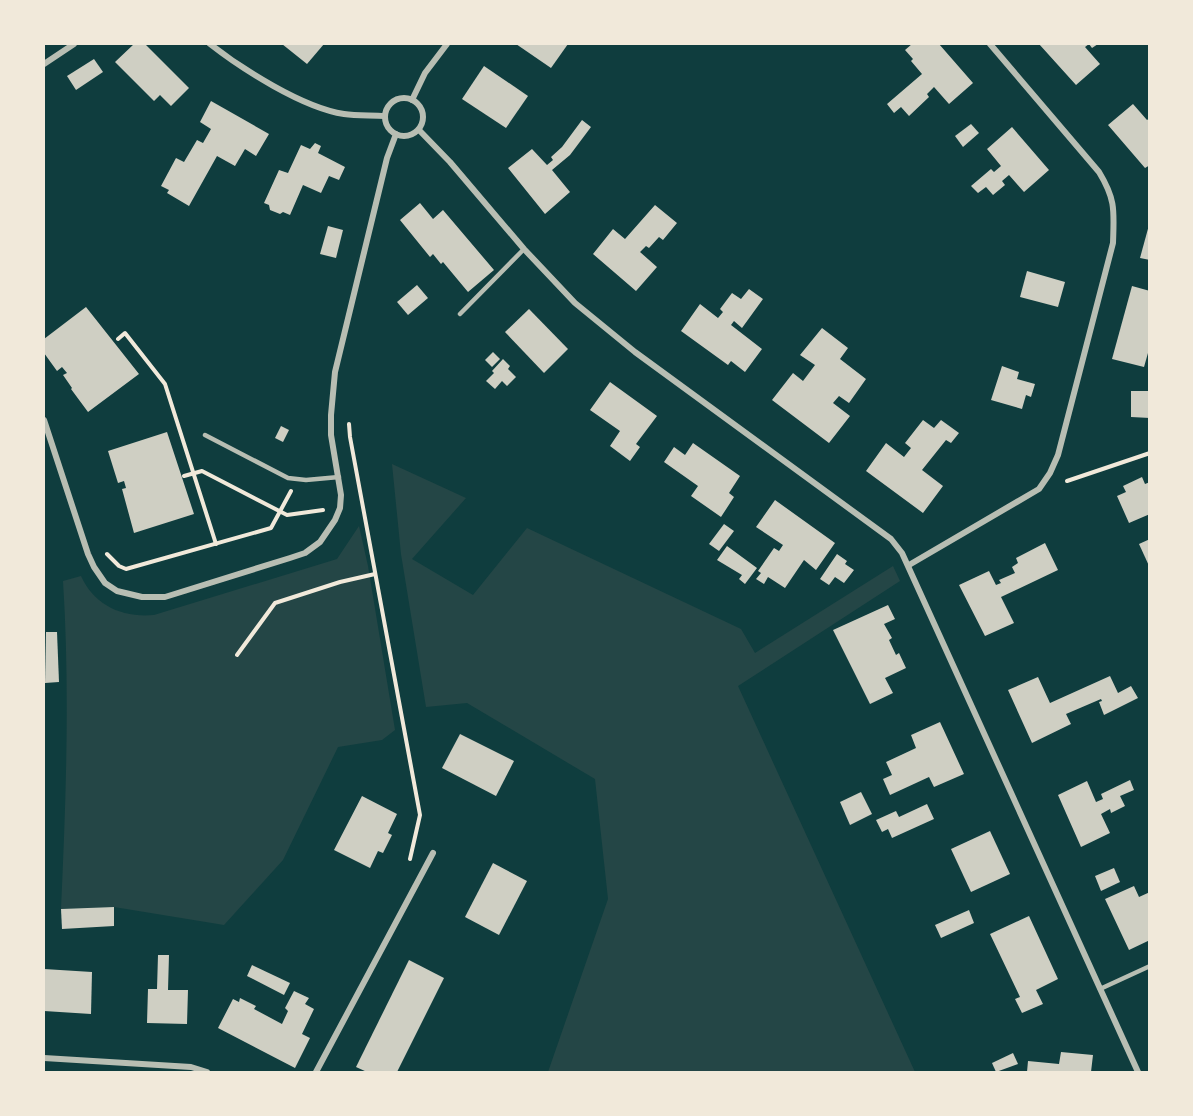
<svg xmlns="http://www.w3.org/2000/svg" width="1193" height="1116" font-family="Montserrat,sans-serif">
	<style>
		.green { fill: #244646 }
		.building { fill: #cfcfc3 }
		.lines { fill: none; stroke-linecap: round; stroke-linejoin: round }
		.path { stroke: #f1e9da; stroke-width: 4 }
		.service { stroke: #b8beb3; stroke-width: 4.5 }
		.minor { stroke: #b8beb3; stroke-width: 6 }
	</style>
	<rect width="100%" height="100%" fill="#0f3d3e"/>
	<g class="green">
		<path d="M392,464L466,498L412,559L473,595L527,528L741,629L755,653L893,566L900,581L738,686L915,1072H548L608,899L595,779L467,703L426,707L401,554Z"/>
		<path d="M359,526L368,566L395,730L382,740L338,747L283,860L224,925L114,907L61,909C66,800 70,690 63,581L81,576C94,605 122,618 154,615L337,559Z"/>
	</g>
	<g class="building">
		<path d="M134,44H145L189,88L171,106L160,95L154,101L115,62Z"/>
		<path d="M282,44H324L307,64Z"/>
		<path d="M516,44H568L551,68Z"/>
		<path d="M912,44H939L973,83L949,104L934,87L927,94L929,97L909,116L901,107L894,113L887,104L922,74L911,61L913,59L905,50Z"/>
		<path d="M1039,44H1098L1092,48L1089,44L1085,47L1100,64L1076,85Z"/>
		<path d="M94,59L103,72L76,90L67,76Z"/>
		<path d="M484,66L528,96L506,128L462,99Z"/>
		<path d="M211,101L269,134L256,156L245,149L235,166L217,156L189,206L167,193L169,190L161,186L176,158L184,162L197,140L203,143L211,129L200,122Z"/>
		<path d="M1133,104L1147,120L1150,118V165L1145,168L1108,125Z"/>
		<path d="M582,120L591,127L570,155L552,170L570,192L545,214L508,168L532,149L547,165L553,160L551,157L562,147Z"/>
		<path d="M971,124L979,133L963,147L955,136Z"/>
		<path d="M1012,127L1049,170L1024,192L1009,175L1002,181L1005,185L993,195L986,187L978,193L971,186L991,169L994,172L1001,166L987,149Z"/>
		<path d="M315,143L321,146L318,153L345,167L339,180L329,176L321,193L303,185L290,215L283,212L280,214L270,210L269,205L264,203L279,170L288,173L301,145L310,149Z"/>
		<path d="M420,203L433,219L443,210L494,270L468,292L443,262L441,264L433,254L430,257L400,220Z"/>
		<path d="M655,205L677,223L663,240L659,237L649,248L646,246L640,252L657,267L636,291L593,254L613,229L625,239Z"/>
		<path d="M1149,225H1150V260L1140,258Z"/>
		<path d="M328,226L343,230L336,258L320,254Z"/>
		<path d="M1027,271L1065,282L1058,307L1020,297Z"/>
		<path d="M417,285L428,298L408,315L397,302Z"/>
		<path d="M1132,286L1150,291V346L1144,367L1112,359Z"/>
		<path d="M749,289L763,299L742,328L734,321L731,325L762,349L745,372L731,361L728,365L681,331L700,304L718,318L723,312L720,309L732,293L741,299Z"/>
		<path d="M86,307L139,374L88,412L71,389L72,388L63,375L67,373L62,367L57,371L44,353V339Z"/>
		<path d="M529,309L568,349L544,373L505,332Z"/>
		<path d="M822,328L848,348L840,359L866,379L849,403L839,396L833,403L850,416L829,443L772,400L793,373L803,381L815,365L800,355Z"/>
		<path d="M493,352L500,359L492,367L485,360Z"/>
		<path d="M503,359L510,366L508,369L516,377L507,386L502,381L495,389L486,381L494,373L492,371Z"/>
		<path d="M1002,366L1019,372L1017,379L1035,384L1031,397L1026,395L1022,409L991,400Z"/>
		<path d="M610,382L657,416L636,444L640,447L630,461L610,446L620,431L590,410Z"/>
		<path d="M1131,391H1150V418L1131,417Z"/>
		<path d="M923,420L934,428L941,420L959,433L951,443L946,440L922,470L943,486L923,513L866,471L886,443L904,457L911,448L905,443Z"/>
		<path d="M281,426L289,430L283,442L275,438Z"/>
		<path d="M167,432L194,514L134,533L122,489L126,488L124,481L118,483L108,451Z"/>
		<path d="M693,443L740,476L729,493L734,497L721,517L691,496L698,486L664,462L674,447L685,455Z"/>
		<path d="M1142,477L1145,484L1150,482V514L1129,523L1117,496L1126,492L1123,486Z"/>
		<path d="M775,500L835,543L816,570L804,560L785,588L768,577L764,584L756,579L761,573L758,571L774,548L779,551L783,545L756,527Z"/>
		<path d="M724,524L734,531L719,551L709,544Z"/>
		<path d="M1150,539V568L1139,544Z"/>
		<path d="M1045,543L1058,570L1001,597L1014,623L985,636L959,585L989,571L996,585L1001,583L999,580L1015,573L1012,567L1018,563L1016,558Z"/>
		<path d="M727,546L757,568L745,584L739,579L742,575L717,560Z"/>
		<path d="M837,554L847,561L845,564L854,570L844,583L835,577L829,585L820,579Z"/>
		<path d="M888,605L895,619L884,624L892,638L889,640L896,655L899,653L906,668L885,678L893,693L870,704L833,630Z"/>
		<path d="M46,632H57L59,682L45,683Z"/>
		<path d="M1110,676L1118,693L1131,686L1138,698L1104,715L1099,702L1102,701L1101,699L1066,714L1071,724L1032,743L1008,690L1038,677L1050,703Z"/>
		<path d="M940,722L964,774L934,787L929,777L890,795L883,779L892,775L886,762L916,748L911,735Z"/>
		<path d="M460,734L514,761L496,796L442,768Z"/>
		<path d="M1130,780L1134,790L1120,796L1125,806L1111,813L1110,809L1101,814L1110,833L1081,847L1058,795L1087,781L1096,802L1103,799L1101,794Z"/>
		<path d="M861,792L872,814L850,825L840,802Z"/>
		<path d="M362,796L397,814L388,833L392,835L383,853L378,851L370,868L334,850Z"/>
		<path d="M927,804L934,819L892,838L888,829L882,832L876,820L896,811L899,817Z"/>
		<path d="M990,831L1010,874L971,892L951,849Z"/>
		<path d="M493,863L527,881L499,935L465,917Z"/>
		<path d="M1114,868L1120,882L1101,891L1095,876Z"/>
		<path d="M1134,886L1139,897L1150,892V940L1129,950L1105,899Z"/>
		<path d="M114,907V926L62,929L61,909Z"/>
		<path d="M969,910L974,923L941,938L935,925Z"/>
		<path d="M1029,916L1058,979L1036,990L1043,1004L1022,1013L1015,999L1020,997L990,934Z"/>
		<path d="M158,955H169L168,990H188L187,1024L147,1023L148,989H157Z"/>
		<path d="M409,960L444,978L397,1072H367L356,1067Z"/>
		<path d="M252,965L290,983L284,995L247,976Z"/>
		<path d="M44,969L92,972L91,1014L44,1011Z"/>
		<path d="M294,991L309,998L305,1004L314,1009L302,1034L310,1038L295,1068L218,1028L233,999L239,1002L240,998L256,1006L254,1009L282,1024L288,1011L285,1008Z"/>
		<path d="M1061,1052L1093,1055L1091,1072H1027L1028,1061L1059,1064Z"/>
		<path d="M1013,1053L1018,1064L996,1072L992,1063Z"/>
	</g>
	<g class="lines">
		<g class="path">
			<path d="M118,339L125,333L165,384L216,544"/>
			<path d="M349,424L350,437L420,815L410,859"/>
			<path d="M184,476L202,471L287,515L323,510"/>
			<path d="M1067,481L1150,453"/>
			<path d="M107,554L119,566L126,569L271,528L291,491"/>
			<path d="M237,655L275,603L340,582L375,574"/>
		</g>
		<g class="service">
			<path d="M460,314L524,249"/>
			<path d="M205,435L288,478L306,480L339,477"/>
			<path d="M1100,989L1150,966"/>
		</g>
		<g class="minor">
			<path d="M210,44C242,69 303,108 344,114C357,116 371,115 385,116"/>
			<path d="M44,64L74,44"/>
			<circle cx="404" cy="117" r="19"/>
			<path d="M412,100L425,73L447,44"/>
			<path d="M419,130L450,162L524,249L575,303L635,352L891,539L902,553L1138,1072"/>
			<path d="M44,420L88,554L94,567L105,583L117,591L142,597H165L290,558L305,553L320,542L335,520L340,508L341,495L331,435V415L335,372L387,158L396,134"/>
			<path d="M909,565L1039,489L1050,473L1058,455L1113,243C1114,211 1116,200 1099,172L990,44"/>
			<path d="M44,1058L191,1067L207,1072"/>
			<path d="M316,1072L433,853"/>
		</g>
	</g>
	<rect width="1193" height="1116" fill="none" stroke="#f1e9da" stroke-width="90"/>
</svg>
